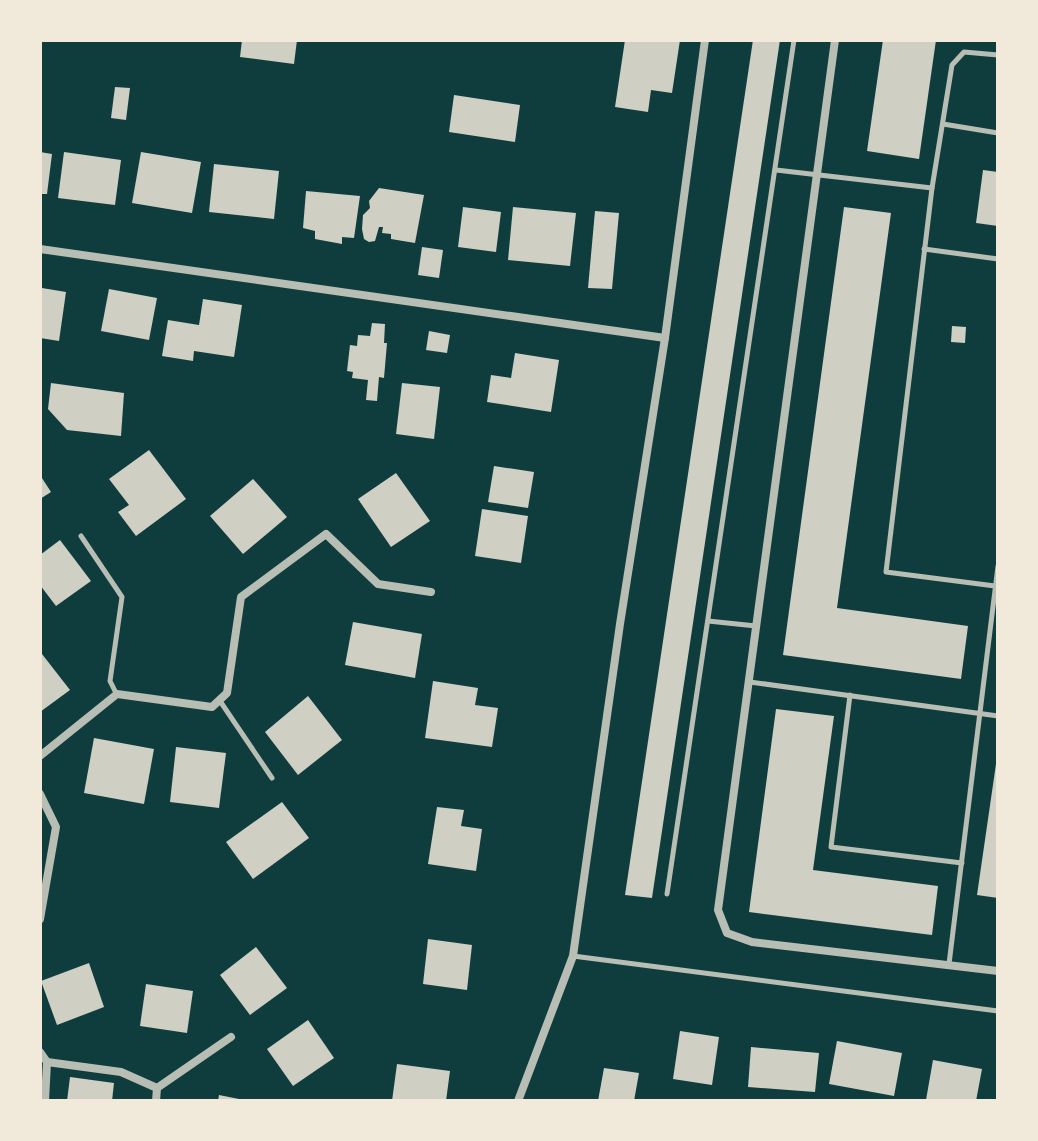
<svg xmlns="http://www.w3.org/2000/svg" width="1038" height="1141" font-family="Inter,sans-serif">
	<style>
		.building { fill: #cfcfc3 }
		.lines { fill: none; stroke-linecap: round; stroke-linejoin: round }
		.service { stroke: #b8beb3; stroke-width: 5 }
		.minor { stroke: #b8beb3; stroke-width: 8 }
	</style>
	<rect width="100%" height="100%" fill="#0f3d3e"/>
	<g class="building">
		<path d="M242,40H297L294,64L240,57Z"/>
		<path d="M625,40H680L672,93L651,90L648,112L615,107Z"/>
		<path d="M753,40H780L652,898L625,895Z"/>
		<path d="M883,40H936L919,159L867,151Z"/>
		<path d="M115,87L130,88L126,120L111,118Z"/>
		<path d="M454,95L520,105L515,142L449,132Z"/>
		<path d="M40,152L52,154L47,194H40Z"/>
		<path d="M64,152L121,160L115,205L58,198Z"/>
		<path d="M141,152L201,162L192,213L132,203Z"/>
		<path d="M214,164L279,171L274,219L209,212Z"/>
		<path d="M983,170L998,172V226L976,223Z"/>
		<path d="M379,188L424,195L415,243L391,239V234L382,233L383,227H379L375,241L369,242L364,239L362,229L363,215L370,208L369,201Z"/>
		<path d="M306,191L360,196L354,238L342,237V244L315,239V231L303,228Z"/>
		<path d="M463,207L501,212L496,252L458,247Z"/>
		<path d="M513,207L576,213L570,266L508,260Z"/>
		<path d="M844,207L891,213L837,608L968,626L961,679L783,655Z"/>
		<path d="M595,211L619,213L612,289L588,288Z"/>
		<path d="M422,247L443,250L439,278L418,275Z"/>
		<path d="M42,288L66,292L59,341L40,338Z"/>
		<path d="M109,289L157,298L149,340L101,331Z"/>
		<path d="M203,299L242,305L234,357L194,351L193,361L162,356L168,320L199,325Z"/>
		<path d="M372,323L385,324L384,343H387L384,378L379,377L377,401L366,400L368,380L352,378L353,372L347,371L350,345L357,346L358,335L370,336Z"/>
		<path d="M952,326L966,327L965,343L951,342Z"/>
		<path d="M429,331L450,335L447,353L426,350Z"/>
		<path d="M515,353L559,360L551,412L487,402L491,375L511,378Z"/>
		<path d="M51,383L124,393L121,436L67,430L48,409Z"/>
		<path d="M402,383L440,387L434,439L396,434Z"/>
		<path d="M149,450L186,499L136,536L118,512L129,505L109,479Z"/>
		<path d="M494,466L534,472L528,508L488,502Z"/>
		<path d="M396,473L430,521L391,547L358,499Z"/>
		<path d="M40,475L51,492L40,499Z"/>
		<path d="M253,479L287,517L243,554L210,516Z"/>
		<path d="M482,509L528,516L521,563L475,556Z"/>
		<path d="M60,540L91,581L56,606L40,585V555Z"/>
		<path d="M353,622L422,634L415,678L345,665Z"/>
		<path d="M42,654L70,690L40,712V655Z"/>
		<path d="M433,681L478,688L475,705L498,708L492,747L425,738Z"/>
		<path d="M308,696L342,740L298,775L265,732Z"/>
		<path d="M776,709L834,716L813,870L938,886L932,935L749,912Z"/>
		<path d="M94,738L154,749L144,804L84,793Z"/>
		<path d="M176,747L226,753L219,808L170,802Z"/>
		<path d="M996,764H998V898L977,895Z"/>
		<path d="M282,802L309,838L253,879L226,842Z"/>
		<path d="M437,807L464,810L461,826L482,829L476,871L428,864Z"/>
		<path d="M428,939L472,945L467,990L423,984Z"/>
		<path d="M256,947L287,988L250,1015L220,975Z"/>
		<path d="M89,963L104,1007L57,1025L41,981Z"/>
		<path d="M146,984L193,991L187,1033L140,1026Z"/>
		<path d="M308,1020L334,1058L293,1086L267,1049Z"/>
		<path d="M680,1031L719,1037L712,1085L673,1079Z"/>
		<path d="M837,1041L902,1053L894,1096L829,1084Z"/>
		<path d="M751,1047L819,1053L815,1092L748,1087Z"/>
		<path d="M933,1060L982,1069L976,1101L926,1100Z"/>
		<path d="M397,1064L450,1071L446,1101H392Z"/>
		<path d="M604,1068L639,1073L634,1101H598Z"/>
		<path d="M70,1077L114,1083L112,1101H67Z"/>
		<path d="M219,1095L244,1100V1101H218Z"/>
	</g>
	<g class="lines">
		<g class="service">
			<path d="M943,124L998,133"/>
			<path d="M776,170L932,188L952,65L964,52L998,55"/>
			<path d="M932,188L886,572L995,586"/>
			<path d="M924,249L998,259"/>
			<path d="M81,536L122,597L110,681L116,693"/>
			<path d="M708,621L756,626"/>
			<path d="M750,682L998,716"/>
			<path d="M850,695L831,847L962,863"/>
			<path d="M220,701L272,778"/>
			<path d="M667,894L794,40"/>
			<path d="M573,956L998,1011"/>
			<path d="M949,964L998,566"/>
		</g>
		<g class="minor">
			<path d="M835,40L718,910L727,933L752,942L998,971"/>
			<path d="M40,249L665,338"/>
			<path d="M40,756L117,694L212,707L227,693L241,597L326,534L378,584L431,592"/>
			<path d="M40,794L56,827L40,919"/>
			<path d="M40,1052L47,1062L45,1101"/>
			<path d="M47,1062L121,1072L157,1088"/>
			<path d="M156,1101L157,1088L231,1037"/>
			<path d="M518,1101L573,956L620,624L665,338L705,40"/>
		</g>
	</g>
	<rect width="1038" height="1141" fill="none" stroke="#f1e9da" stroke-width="84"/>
</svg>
